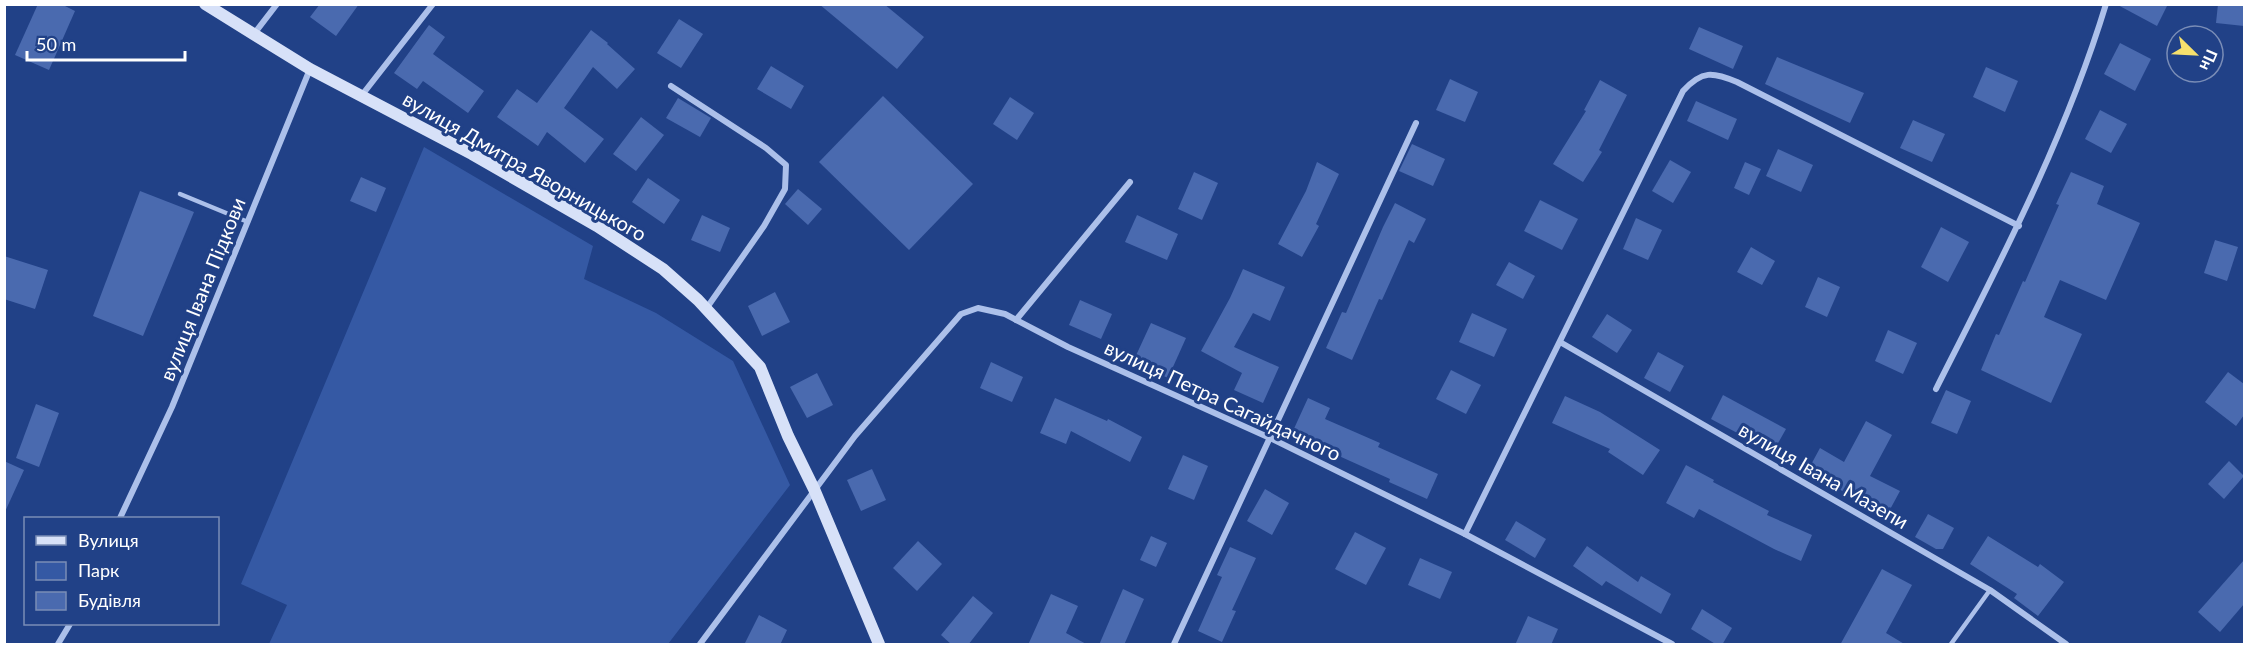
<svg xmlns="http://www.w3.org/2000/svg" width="2249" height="649" font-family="Lato,sans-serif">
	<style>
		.green { fill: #3559a4 }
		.building { fill: #4a6aaf }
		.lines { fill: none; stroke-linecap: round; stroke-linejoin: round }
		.lane { stroke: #acc0ea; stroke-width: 4.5 }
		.street { stroke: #acc0ea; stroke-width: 6 }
		.secondary { stroke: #d7e1f8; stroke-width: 12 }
		.labels { text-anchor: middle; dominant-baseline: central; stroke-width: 6; stroke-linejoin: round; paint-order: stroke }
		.street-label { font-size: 20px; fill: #fff; stroke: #214187 }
	</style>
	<rect width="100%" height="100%" fill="#214187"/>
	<path class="green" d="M424,147L593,246L584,279L656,313L733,361L790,485L668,644H269L287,605L241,584Z"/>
	<g class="building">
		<path d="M38,4H61L75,11L49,70L15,55Z"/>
		<path d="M320,4H359L336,36L310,17Z"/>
		<path d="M819,4H884L924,37L897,69Z"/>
		<path d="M2116,4H2168L2157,26Z"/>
		<path d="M2218,4H2244V26L2216,23Z"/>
		<path d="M679,19L703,34L681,68L657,53Z"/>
		<path d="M429,25L445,37L433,54L484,91L468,113L423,81L417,89L394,73Z"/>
		<path d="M1699,27L1743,46L1733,69L1689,49Z"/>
		<path d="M591,30L608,43L607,44L635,69L617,89L593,67L564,108L604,139L585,163L547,132L538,146L497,117L517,89L537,103Z"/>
		<path d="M2120,43L2151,59L2135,91L2104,74Z"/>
		<path d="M1777,57L1864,93L1850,123L1765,84Z"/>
		<path d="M771,66L804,86L791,109L757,89Z"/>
		<path d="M1986,67L2018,81L2005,112L1973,97Z"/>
		<path d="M1450,79L1478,92L1465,122L1436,110Z"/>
		<path d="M1600,80L1627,95L1599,150L1602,152L1583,182L1553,164L1586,111L1584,110Z"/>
		<path d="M883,96L973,184L909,250L819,162Z"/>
		<path d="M1010,97L1034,113L1017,140L993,124Z"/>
		<path d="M678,98L711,118L700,137L666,118Z"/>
		<path d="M1696,101L1737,119L1728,140L1687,121Z"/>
		<path d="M2100,110L2127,124L2111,153L2085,139Z"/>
		<path d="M641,117L664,135L636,171L613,154Z"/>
		<path d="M1913,120L1945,134L1932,162L1900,148Z"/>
		<path d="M1412,144L1445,159L1433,186L1399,171Z"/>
		<path d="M1778,149L1813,165L1801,192L1766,176Z"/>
		<path d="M1670,160L1691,172L1673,203L1652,191Z"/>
		<path d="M1317,162L1339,174L1316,224L1319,226L1302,257L1278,244L1306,191Z"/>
		<path d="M1745,162L1761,169L1749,195L1734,188Z"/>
		<path d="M1194,172L1218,183L1202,220L1178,209Z"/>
		<path d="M2071,172L2104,186L2097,204L2140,223L2106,300L2060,280L2044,317L2082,334L2051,403L1981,370L1996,334L1999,335L2023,281L2025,282L2059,205L2056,204Z"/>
		<path d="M361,177L386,188L376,212L350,201Z"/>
		<path d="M648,178L680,200L664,224L632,202Z"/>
		<path d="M798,189L822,209L808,225L785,204Z"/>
		<path d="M140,191L194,212L143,336L93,316Z"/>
		<path d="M1540,200L1578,219L1562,250L1524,231Z"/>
		<path d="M1395,203L1426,219L1414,243L1409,240L1382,300L1379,299L1352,360L1326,348L1342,312L1346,313L1383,227Z"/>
		<path d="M702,215L730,228L720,252L691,240Z"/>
		<path d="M1137,215L1178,234L1167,260L1125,242Z"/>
		<path d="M1636,218L1662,230L1648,260L1623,249Z"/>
		<path d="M1941,227L1969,242L1948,282L1921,267Z"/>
		<path d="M2215,240L2238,247L2227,281L2204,273Z"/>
		<path d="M1751,247L1775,261L1762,285L1737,272Z"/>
		<path d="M4,256L48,270L35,309L4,299Z"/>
		<path d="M1509,262L1535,276L1523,299L1496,285Z"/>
		<path d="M1243,269L1285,287L1270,321L1253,313L1234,347L1279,367L1263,403L1234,390L1242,373L1201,351L1230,298Z"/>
		<path d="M1818,277L1840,287L1827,317L1805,307Z"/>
		<path d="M775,292L790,322L762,336L748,306Z"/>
		<path d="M1080,300L1112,314L1101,339L1069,325Z"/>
		<path d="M1472,313L1507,329L1494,357L1459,342Z"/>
		<path d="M1607,314L1632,330L1617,353L1592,337Z"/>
		<path d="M1151,323L1186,338L1168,378L1133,362Z"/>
		<path d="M1888,330L1917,343L1903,374L1875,361Z"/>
		<path d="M1658,352L1684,366L1670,392L1644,378Z"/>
		<path d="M991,362L1023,377L1012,402L980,388Z"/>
		<path d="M1451,370L1481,385L1466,414L1436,399Z"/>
		<path d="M2228,372L2244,384V415L2236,426L2205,402Z"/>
		<path d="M817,373L833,405L807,418L790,387Z"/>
		<path d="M1946,390L1971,401L1957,434L1931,423Z"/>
		<path d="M1723,395L1786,429L1773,452L1711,419Z"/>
		<path d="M1565,396L1600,412L1660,450L1643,475L1608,452L1610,449L1552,423Z"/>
		<path d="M1055,398L1107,421L1108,419L1142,437L1130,462L1071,431L1066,444L1040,433Z"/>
		<path d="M1308,398L1330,408L1325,419L1380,443L1378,447L1438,474L1427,499L1389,482L1390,479L1339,456L1340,454L1292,433Z"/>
		<path d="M36,404L59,413L39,467L16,458Z"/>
		<path d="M1866,421L1892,435L1870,476L1900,491L1887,515L1807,472L1820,448L1844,462Z"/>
		<path d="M1183,455L1208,466L1194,500L1168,489Z"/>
		<path d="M4,461L24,470L4,514Z"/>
		<path d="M2229,461L2244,476L2224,499L2208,484Z"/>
		<path d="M1686,465L1714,480L1713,482L1769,511L1767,515L1812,535L1801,561L1774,549L1699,509L1694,518L1666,503Z"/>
		<path d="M872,469L886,500L861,511L847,480Z"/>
		<path d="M1265,489L1289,503L1272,535L1247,521Z"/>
		<path d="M1928,514L1954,528L1943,549H1936L1915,537Z"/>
		<path d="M1516,521L1546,539L1535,558L1505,540Z"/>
		<path d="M1355,532L1386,548L1366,585L1335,569Z"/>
		<path d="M1151,536L1167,543L1156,567L1140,560Z"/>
		<path d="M1988,536L2038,567L2040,564L2064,582L2038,616L2014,598L2017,594L1970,564Z"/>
		<path d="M918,541L942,564L917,591L893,568Z"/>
		<path d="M1587,546L1638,582L1641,576L1671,594L1661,614L1606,581L1602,586L1573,566Z"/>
		<path d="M1230,547L1256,558L1232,610L1236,611L1222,642L1198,631L1222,577L1217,575Z"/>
		<path d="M1420,558L1452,572L1440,599L1408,585Z"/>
		<path d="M2244,560V604L2220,632L2198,612Z"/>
		<path d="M1882,569L1912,585L1886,633L1906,645H1840Z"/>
		<path d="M1123,589L1144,599L1124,645H1099Z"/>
		<path d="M1051,594L1078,606L1066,633L1088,645H1028Z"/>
		<path d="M973,596L993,613L968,645H952L941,635Z"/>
		<path d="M1702,609L1732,628L1722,645H1717L1691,629Z"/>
		<path d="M759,615L787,630L780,645H744Z"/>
		<path d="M1528,616L1558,629L1551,645H1515Z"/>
	</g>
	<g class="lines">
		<g class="lane">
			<path d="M180,194L248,222"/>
			<path d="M1951,644L1990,590"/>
		</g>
		<g class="street">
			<path d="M254,34L277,4"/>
			<path d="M671,86L766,148L786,165L785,189L764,226L706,309"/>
			<path d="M362,95L433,4"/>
			<path d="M1016,320L1130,182"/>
			<path d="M1560,342L1990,590L2066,644"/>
			<path d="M1936,389C1999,264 2065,139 2106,4"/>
			<path d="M120,518L172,407L310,69"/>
			<path d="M1465,534L1683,91C1702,70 1713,72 1737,82L2019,226"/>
			<path d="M58,644L70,624"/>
			<path d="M700,644L855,436L961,314L978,308L1005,314L1068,347L1270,438L1465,534L1672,644"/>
			<path d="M1174,644L1416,123"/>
		</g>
		<path class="secondary" d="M205,4L310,69L472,154L597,226L663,269L698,300L760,367L788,436L814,489L879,644"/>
	</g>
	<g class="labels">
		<g class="street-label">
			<text transform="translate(525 166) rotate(30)">вулиця Дмитра Яворницького</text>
			<text transform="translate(202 289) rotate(-68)">вулиця Івана Підкови</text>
			<text transform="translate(1223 400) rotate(25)">вулиця Петра Сагайдачного</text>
			<text transform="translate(1824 475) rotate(30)">вулиця Івана Мазепи</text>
		</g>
	</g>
	<rect width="2249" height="649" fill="none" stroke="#ffffff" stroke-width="12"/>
	<rect x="24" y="517" width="195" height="108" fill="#214187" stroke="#7a8db7" stroke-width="1.5"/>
	<rect x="36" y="536" width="30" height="9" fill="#d7e1f8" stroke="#7a8db7" stroke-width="1.5"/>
	<text x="78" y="547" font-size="18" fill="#ffffff">Вулиця</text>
	<rect x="36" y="562" width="30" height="18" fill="#3559a4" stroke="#7a8db7" stroke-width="1.5"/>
	<text x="78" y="577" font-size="18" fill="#ffffff">Парк</text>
	<rect x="36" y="592" width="30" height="18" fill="#4a6aaf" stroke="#7a8db7" stroke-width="1.5"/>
	<text x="78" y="607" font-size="18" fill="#ffffff">Будівля</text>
	<g transform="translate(2195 54) rotate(114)"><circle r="28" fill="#214187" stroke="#7a8db7" stroke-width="1.5"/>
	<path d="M0-4.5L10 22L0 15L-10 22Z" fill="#f6e06d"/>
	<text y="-9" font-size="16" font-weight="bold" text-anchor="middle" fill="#ffffff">Пн</text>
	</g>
	<path d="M27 51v9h158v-9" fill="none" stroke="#ffffff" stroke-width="3"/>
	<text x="36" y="51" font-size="18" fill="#ffffff" stroke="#214187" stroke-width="4.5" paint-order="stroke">50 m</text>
</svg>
